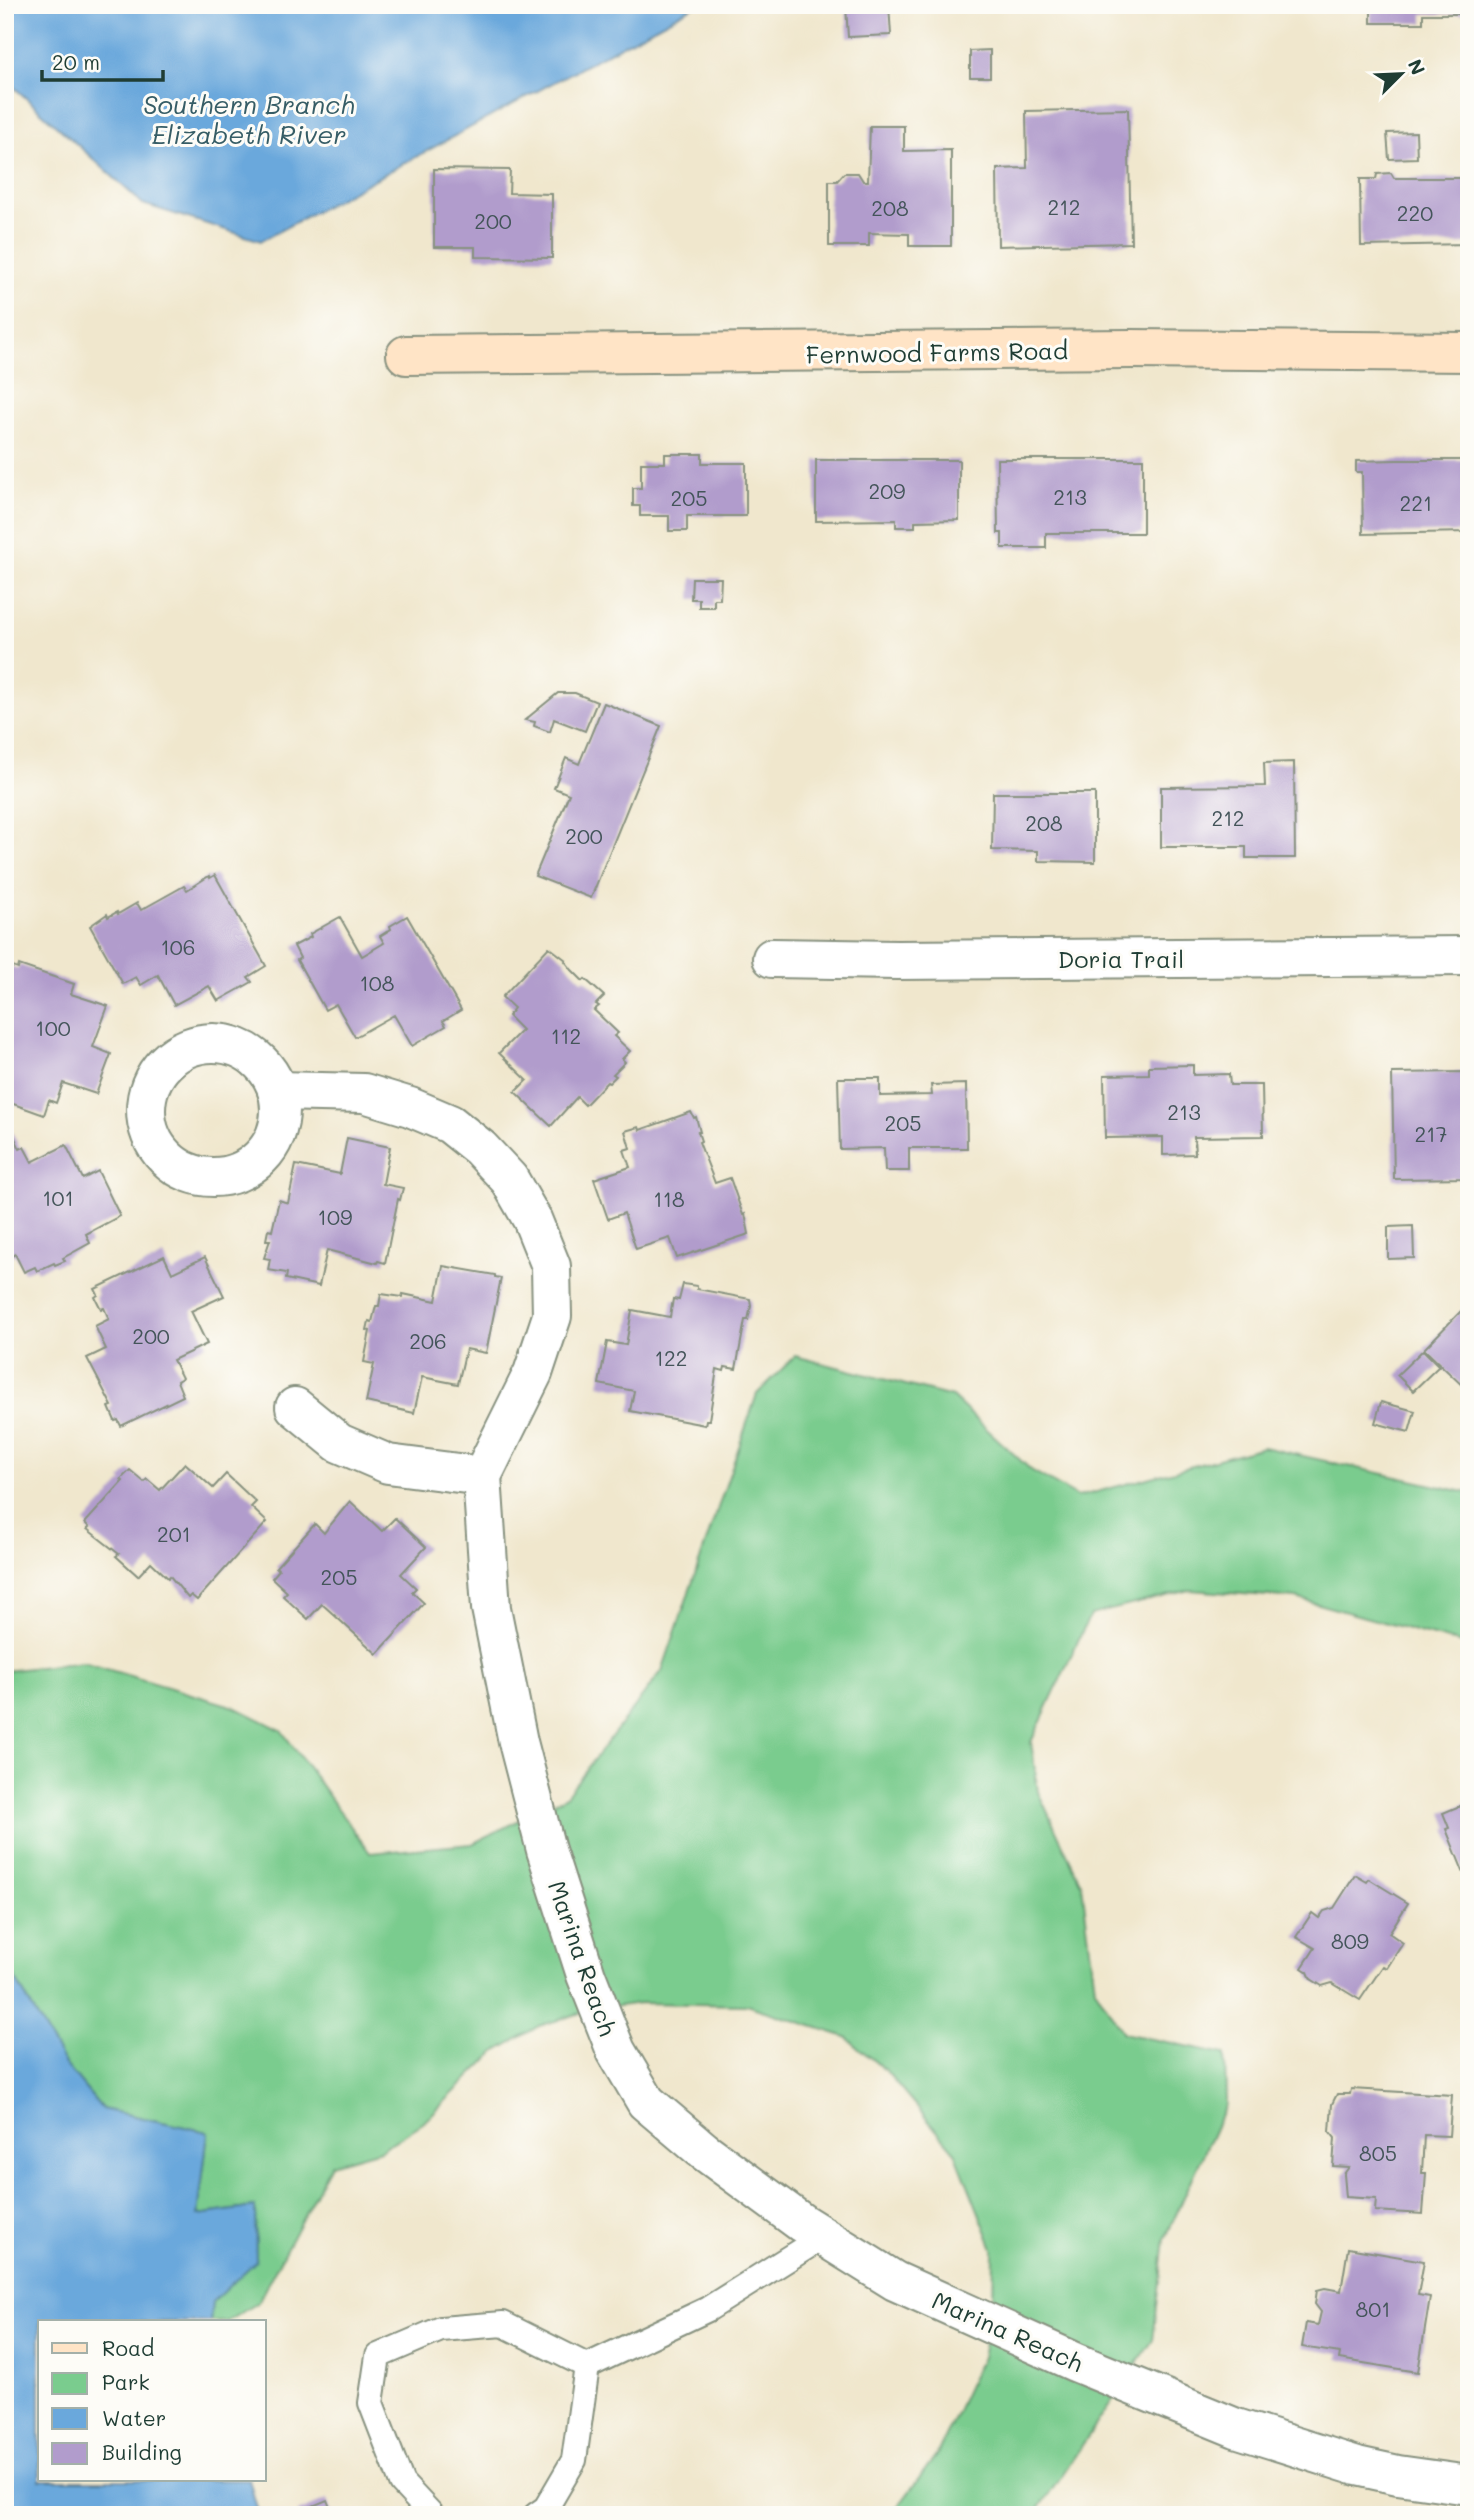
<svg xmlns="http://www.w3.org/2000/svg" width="1474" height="2520" font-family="Mali,sans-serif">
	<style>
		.green { fill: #7acc8e; stroke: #4c8461; stroke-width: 2 }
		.water { fill: #6aa8dc; stroke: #447288; stroke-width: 2 }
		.building { fill: #b19ccc }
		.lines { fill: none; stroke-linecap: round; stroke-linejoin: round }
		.lane-casing { stroke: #889280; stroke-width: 28 }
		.street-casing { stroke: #889280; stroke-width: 42 }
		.secondary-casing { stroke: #889280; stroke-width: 42 }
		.lane { stroke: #fff; stroke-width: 24 }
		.street { stroke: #fff; stroke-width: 38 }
		.secondary { stroke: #ffe4c6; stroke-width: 38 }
		.labels { text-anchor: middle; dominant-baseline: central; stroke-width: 6; stroke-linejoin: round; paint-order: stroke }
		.number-label { font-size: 21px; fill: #44555a }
		.street-label { font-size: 24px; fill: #1f3d34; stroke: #fdfcf7 }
		.water-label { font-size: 26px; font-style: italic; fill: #365d66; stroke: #fdfcf7 }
	</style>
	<rect width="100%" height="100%" fill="#fdfcf7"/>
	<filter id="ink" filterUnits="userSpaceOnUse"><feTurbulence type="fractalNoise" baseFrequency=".0143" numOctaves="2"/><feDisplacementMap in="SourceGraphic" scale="14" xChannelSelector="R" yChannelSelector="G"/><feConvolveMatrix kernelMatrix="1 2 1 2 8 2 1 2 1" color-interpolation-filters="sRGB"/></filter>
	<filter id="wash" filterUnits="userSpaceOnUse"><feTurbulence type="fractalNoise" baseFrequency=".00686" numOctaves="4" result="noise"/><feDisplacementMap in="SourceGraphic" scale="28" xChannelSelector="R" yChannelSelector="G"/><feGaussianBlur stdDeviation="1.57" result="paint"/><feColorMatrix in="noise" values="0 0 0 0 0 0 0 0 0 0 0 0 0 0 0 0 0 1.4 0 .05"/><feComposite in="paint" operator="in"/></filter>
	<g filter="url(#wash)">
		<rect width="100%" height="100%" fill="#f0e7cd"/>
		<path class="green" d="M795,1356L952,1397L1031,1470L1078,1497L1263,1447L1469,1493V1646L1296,1598L1190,1590L1090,1615L1031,1742L1038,1792L1082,1885L1095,1988L1123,2033L1225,2054L1226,2104L1165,2239L1153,2340L1035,2515H892L937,2454L982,2357L993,2306L994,2251L955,2152L886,2071L846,2037L746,2005L640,2003L590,2010L539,2026L494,2053L423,2123L380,2150L331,2164L258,2302L226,2322H210L212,2302L256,2260L255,2207L198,2215L208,2132L102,2109L64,2063L5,1961V1786L10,1780L5,1772V1671L83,1662L235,1707L281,1730L370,1853L472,1844L565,1797L662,1671L757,1394Z"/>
		<g class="water">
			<path d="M5,5H696L261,241L143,204L5,79Z"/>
			<path d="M5,1961L64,2063L102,2109L208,2132L198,2215L255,2207L256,2261L212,2302L210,2322H40V2480H249L259,2515H5Z"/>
		</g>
		<g id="blocks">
			<g class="building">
				<path d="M889,5L891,35L848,37L846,6Z"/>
				<path d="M1371,5H1469V14H1423V23H1371Z"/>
				<path d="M990,50V77H970V51Z"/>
				<path d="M1128,109L1131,243L998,246L997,169L1027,168L1026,111Z"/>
				<path d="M870,126H904V151L951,150V246H909V234L869,233V246H829V181H837L844,173H858L863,181H868Z"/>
				<path d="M1416,132L1417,158L1389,159L1387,133Z"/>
				<path d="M434,169L510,170L509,193L552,194V258L475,257V247H434Z"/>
				<path d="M1391,173L1394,178H1469V244L1361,246L1360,179H1376L1377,174Z"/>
				<path d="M665,454H702V463H746V516H687V531H669V516H640V506H633V488H641V463H665Z"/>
				<path d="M997,459H1143V533H1046V548H1002V533H998Z"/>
				<path d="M816,460H959V520L915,521V527H896V520L816,521Z"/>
				<path d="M1397,460H1469V532L1363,534L1362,472H1356V461Z"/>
				<path d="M692,578H721L720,599H714V607H699V599H691Z"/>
				<path d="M558,693H575L597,702L585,731L554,719L550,732L534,726L535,722L525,720Z"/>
				<path d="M604,703L661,726L591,898L535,876L569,794L554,788L566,758L579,764Z"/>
				<path d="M1294,762L1295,858H1246V847H1161V787L1265,786L1264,763Z"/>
				<path d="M993,793H1095V862L1038,861V851L992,850Z"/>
				<path d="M215,875L266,966L248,977L252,982L218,1001L209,986L174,1005L158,975L141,985L136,977L123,984L90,926L107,914L108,917L117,912L118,914L137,903L141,910L184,886L187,890L209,876L210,878Z"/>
				<path d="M407,916L461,1010L443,1021L446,1026L412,1046L394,1015L355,1037L336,1004L325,1010L297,960L300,958L294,946L311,937L310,934L340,917L362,956L384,943L380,936L391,929L390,926Z"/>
				<path d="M549,947L566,960L565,961L572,970L583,981L585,979L604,996L596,1004L599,1006L594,1010L618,1033L614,1036L630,1051L622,1059L625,1062L613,1074L616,1076L609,1083L607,1082L585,1105L577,1097L551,1126L515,1092L527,1080L499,1053L522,1030L508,1016L514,1008L502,997Z"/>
				<path d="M7,965L18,969L19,965L74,984L71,994L108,1006L93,1047L111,1054L96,1094L63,1083L56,1103L49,1100L44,1115L5,1101Z"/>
				<path d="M1193,1065V1075L1229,1074L1230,1085H1262L1263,1136L1194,1137L1195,1154L1163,1155V1137L1105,1138L1104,1075L1149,1074V1066Z"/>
				<path d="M1465,1072V1088H1469V1178L1394,1179L1392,1073Z"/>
				<path d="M838,1078H880V1096L932,1095L931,1085L966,1084L967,1148H909V1171H885L884,1148L840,1149Z"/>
				<path d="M691,1112L694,1118L696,1117L700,1132H698L701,1141L699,1142L715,1183L730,1178L743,1215L745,1214L749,1234L677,1258L670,1238L636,1249L624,1213L608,1219L594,1179L630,1167L624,1150L630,1148L625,1131L639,1127L640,1130Z"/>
				<path d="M12,1132L20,1149L24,1147L32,1162L66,1145L83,1179L98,1171L120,1216L86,1234L90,1243L63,1258L65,1261L55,1265L54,1263L37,1271L35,1267L24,1272L15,1254L12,1256L5,1242V1136Z"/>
				<path d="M347,1138L390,1147L383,1184L403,1188L400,1200L398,1199L385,1263L378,1261L377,1263L327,1250L319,1286L286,1279L287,1273L268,1270L270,1259L264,1258L270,1240H266L268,1230L272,1231L279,1200L288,1203L296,1165L340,1174Z"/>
				<path d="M1413,1226L1414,1258L1388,1259V1227Z"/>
				<path d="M164,1256L172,1273L205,1257L224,1296L191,1311L207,1344L173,1360L182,1378L177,1381L183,1396L121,1426L118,1420L115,1421L109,1407L112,1406L87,1358L106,1349L95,1326L109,1319L104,1308L101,1309L95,1297L98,1295L95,1289Z"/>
				<path d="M443,1266L495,1275V1277L501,1278L486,1353L466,1349L458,1384L422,1377L414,1413L366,1402L374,1364L364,1362L370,1331L367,1330L369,1321L372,1322L376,1306H379L381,1294L402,1297L403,1294L436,1301Z"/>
				<path d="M683,1284L697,1286V1289L750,1299L751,1306L748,1320H745L736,1369L725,1367L724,1371L717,1369L709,1420H706L705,1425L630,1411L634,1391L599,1384L607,1342L626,1345L632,1310L670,1317L673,1299L679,1300Z"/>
				<path d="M1463,1309L1469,1315V1392L1424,1349Z"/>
				<path d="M1423,1350L1439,1366L1413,1391L1397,1375Z"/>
				<path d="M1381,1402L1415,1411L1409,1432L1375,1423Z"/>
				<path d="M185,1463L213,1488L226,1474L256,1502L251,1507L267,1522L197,1600L191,1595L188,1598L170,1576L168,1578L151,1562L138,1576L116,1556L119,1554L87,1529L89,1527L85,1523L123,1481L121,1479L130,1470L144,1482L147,1479L160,1490Z"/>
				<path d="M350,1501L382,1531L395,1518L426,1547L401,1574L416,1588L412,1592L424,1603L377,1654L322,1604L308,1619L283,1596L287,1592L272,1578L279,1570L276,1567L315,1524L324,1533Z"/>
				<path d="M1469,1802V1886L1446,1829L1449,1828L1443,1813Z"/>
				<path d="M1355,1875L1367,1882L1369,1879L1408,1903L1389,1933L1403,1943L1387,1968L1383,1966L1360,2000L1332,1983L1322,1986L1311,1979L1308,1972L1302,1968L1315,1948L1296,1937L1312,1913L1319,1918L1324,1911L1334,1908Z"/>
				<path d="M1351,2089L1452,2095L1449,2136L1424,2135L1422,2173H1426L1423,2214L1375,2211L1376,2199L1346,2197L1344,2174L1349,2167L1333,2166L1335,2138L1330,2132L1332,2104L1337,2094H1350Z"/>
				<path d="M1348,2248L1424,2261L1418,2295L1430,2297L1418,2372L1339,2359L1340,2353L1302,2347L1306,2323L1318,2325L1321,2312L1315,2304L1317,2290L1325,2288L1341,2291Z"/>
				<path d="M327,2500L333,2515H299L298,2512Z"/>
			</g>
		</g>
	</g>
	<g filter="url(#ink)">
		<use href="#blocks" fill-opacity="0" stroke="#889280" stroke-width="2"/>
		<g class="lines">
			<g class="lane-casing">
				<g id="lane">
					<path d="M587,2366L708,2309L824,2236"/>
					<path d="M432,2515L402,2483L371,2403L378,2356L441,2329L503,2324L587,2366"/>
					<path d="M536,2515L546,2508L574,2460L587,2366"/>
				</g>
			</g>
			<g class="street-casing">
				<g id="street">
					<path d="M772,958L897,960L1469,956"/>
					<circle cx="213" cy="1110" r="67"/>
					<path d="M277,1091L364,1093L410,1107L450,1124L480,1148L509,1179L532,1219L551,1266L552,1316L533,1373L482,1476L491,1608L518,1742L546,1850L586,1975L616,2051L646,2102L704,2151L802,2223L895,2281L1075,2362L1236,2428L1357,2466L1398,2475L1469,2485"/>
					<path d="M295,1407L339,1443L388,1464L482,1476"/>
				</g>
			</g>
			<g class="secondary-casing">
				<path id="secondary" d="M406,355L1131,349L1469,352"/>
			</g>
			<use href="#lane" class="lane"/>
			<use href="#street" class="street"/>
			<use href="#secondary" class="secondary"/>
		</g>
	</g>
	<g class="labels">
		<g class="number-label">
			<text x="1064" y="206">212</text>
			<text x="890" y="207">208</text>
			<text x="1415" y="212">220</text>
			<text x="493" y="220">200</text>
			<text x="887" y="490">209</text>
			<text x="1070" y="496">213</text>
			<text x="689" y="497">205</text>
			<text x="1416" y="502">221</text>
			<text x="1228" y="817">212</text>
			<text x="1044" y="822">208</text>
			<text x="584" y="835">200</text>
			<text x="178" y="946">106</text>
			<text x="377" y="982">108</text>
			<text x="53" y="1027">100</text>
			<text x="566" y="1035">112</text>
			<text x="1184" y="1111">213</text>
			<text x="903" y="1122">205</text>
			<text x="1431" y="1133">217</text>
			<text x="58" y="1197">101</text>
			<text x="669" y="1198">118</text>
			<text x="335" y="1216">109</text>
			<text x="151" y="1335">200</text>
			<text x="428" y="1340">206</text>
			<text x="671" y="1357">122</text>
			<text x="174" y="1533">201</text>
			<text x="339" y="1576">205</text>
			<text x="1350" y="1940">809</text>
			<text x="1378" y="2152">805</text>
			<text x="1373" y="2308">801</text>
		</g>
		<g class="street-label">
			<text transform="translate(937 352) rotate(-1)">Fernwood Farms Road</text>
			<text x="1121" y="958">Doria Trail</text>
			<text transform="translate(583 1958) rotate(71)">Marina Reach</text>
			<text transform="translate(1008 2331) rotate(24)">Marina Reach</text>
		</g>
		<g class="water-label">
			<text x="249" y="104">Southern Branch<tspan x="249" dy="30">Elizabeth River</tspan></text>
		</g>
	</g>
	<rect width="1474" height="2520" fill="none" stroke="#fdfcf7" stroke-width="28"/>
	<rect x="38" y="2320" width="228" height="161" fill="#fdfcf7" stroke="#a4b0a9" stroke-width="2"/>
	<rect x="52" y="2343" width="35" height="10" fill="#ffe4c6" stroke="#a4b0a9" stroke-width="2"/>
	<text x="102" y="2356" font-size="21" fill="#1f3d34">Road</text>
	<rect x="52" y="2373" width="35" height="21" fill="#7acc8e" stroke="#a4b0a9" stroke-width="2"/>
	<text x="102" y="2390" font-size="21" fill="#1f3d34">Park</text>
	<rect x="52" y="2408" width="35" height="21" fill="#6aa8dc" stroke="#a4b0a9" stroke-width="2"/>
	<text x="102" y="2426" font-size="21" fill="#1f3d34">Water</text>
	<rect x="52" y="2443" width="35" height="21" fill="#b19ccc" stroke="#a4b0a9" stroke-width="2"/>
	<text x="102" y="2460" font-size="21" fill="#1f3d34">Building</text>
	<g transform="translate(1401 74) rotate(66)" stroke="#fdfcf7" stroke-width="5" paint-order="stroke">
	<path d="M0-5L12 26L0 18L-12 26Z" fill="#1f3d34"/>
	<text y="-10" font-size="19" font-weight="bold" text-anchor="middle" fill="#1f3d34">N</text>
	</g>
	<path d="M42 70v10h121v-10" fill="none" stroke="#1f3d34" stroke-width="3.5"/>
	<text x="52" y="70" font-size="21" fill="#1f3d34" stroke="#fdfcf7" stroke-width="5" paint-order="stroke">20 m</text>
</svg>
